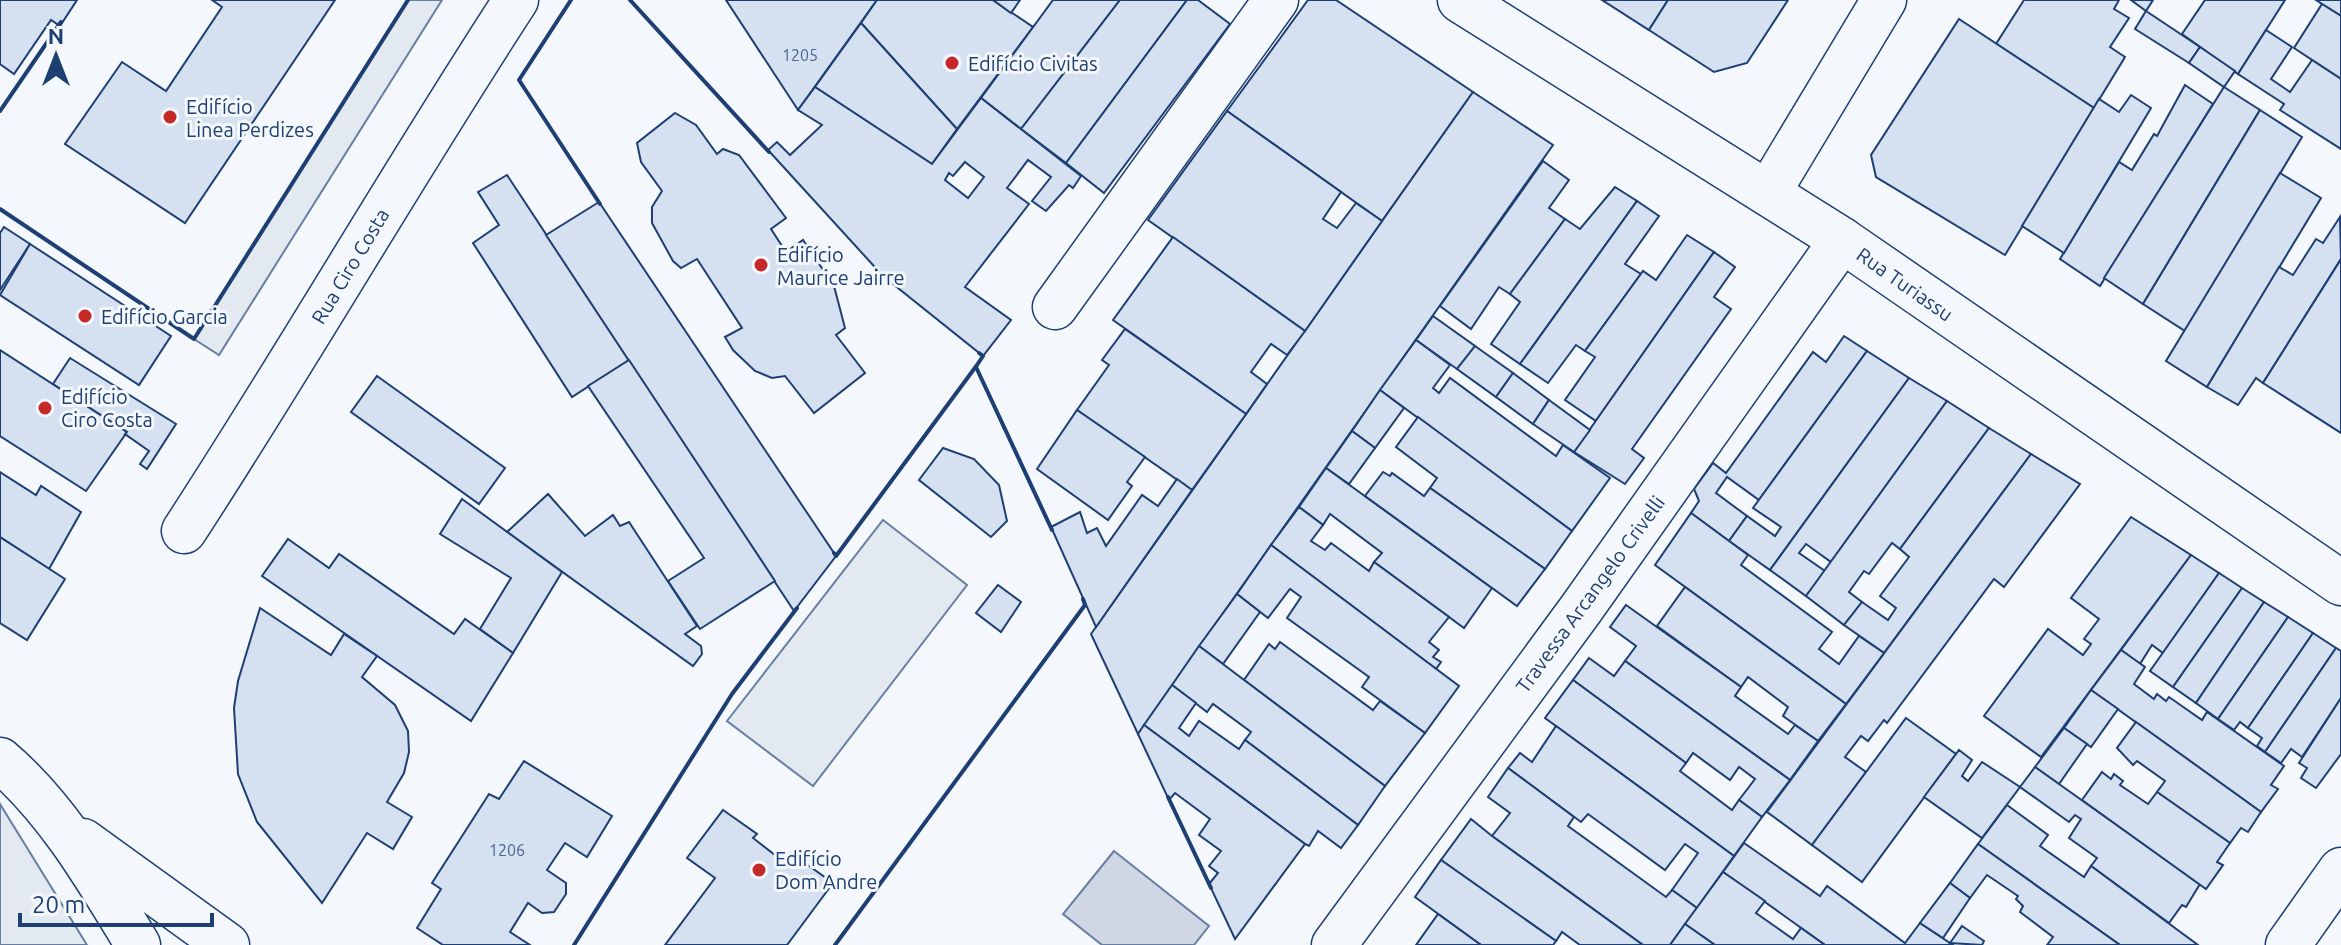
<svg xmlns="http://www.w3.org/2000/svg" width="2341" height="945" font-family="Ubuntu,sans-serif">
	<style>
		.green { fill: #e3e9f0; stroke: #687fa3; stroke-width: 2 }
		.water { fill: #cfd7e4; stroke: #687fa3; stroke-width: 2 }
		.building { fill: #d5e0f0; stroke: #1d3f73; stroke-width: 2; fill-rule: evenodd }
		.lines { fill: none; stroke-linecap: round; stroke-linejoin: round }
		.minor-casing { stroke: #1d3f73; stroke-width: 47 }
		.tertiary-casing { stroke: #1d3f73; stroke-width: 47 }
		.primary-casing { stroke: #1d3f73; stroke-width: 47 }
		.minor { stroke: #f4f7fb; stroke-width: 44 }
		.tertiary { stroke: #f4f7fb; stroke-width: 44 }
		.primary { stroke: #f4f7fb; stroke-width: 44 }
		.wall { stroke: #1d3f73; stroke-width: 4 }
		.poi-dot { fill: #c62828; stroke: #f4f7fb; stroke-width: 3 }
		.labels { text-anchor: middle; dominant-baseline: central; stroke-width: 6; stroke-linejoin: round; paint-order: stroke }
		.number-label { font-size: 16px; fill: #4b6792 }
		.poi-label { font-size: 20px; fill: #1d3f73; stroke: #f4f7fb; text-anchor: start }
		.street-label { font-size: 20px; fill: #1d3f73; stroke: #f4f7fb }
	</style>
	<rect width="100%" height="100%" fill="#f4f7fb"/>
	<g class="green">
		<path d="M408,0H442L219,355L194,339Z"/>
		<path d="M883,520L967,585L813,786L727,721Z"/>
		<path d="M0,804L87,945H0Z"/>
	</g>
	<path class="water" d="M1114,851L1209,926L1194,945H1102L1063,914Z"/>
	<g class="building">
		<path d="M0,0H77L60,26L51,20L14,74L0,64Z"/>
		<path d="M212,0H335L185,223L65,144L122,62L166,91L222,7Z"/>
		<path d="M726,0H877L798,110Z"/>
		<path d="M877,0H993L1033,27L957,129L861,23Z"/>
		<path d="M993,0H1020L1011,13Z"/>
		<path d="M1053,0H1120L1021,129L981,98Z"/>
		<path d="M1120,0H1187L1066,163L1021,129Z"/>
		<path d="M1187,0H1198L1230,24L1104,193L1066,163Z"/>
		<path d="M1308,0H1336L1473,92L1382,221L1227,111Z"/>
		<path d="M1602,0H1668L1649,30Z"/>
		<path d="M1668,0H1788L1747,63L1714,72L1649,30Z"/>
		<path d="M2024,0H2119L2114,9L2129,18L2110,47L2125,57L2094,108L1996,44Z"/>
		<path d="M2131,0H2153L2146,11Z"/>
		<path d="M2205,0H2285L2238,74L2182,34Z"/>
		<path d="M2316,0H2341V16L2322,4Z"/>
		<path d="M2322,4L2341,16V79L2294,48Z"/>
		<path d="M2146,11L2200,47L2189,63L2135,29Z"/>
		<path d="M1959,19L2094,108L2005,255L1876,177L1871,155Z"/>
		<path d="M861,23L957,129L932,164L815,87Z"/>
		<path d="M2266,30L2292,47L2271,79L2290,92L2312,60L2341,79V149L2280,110L2284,104L2238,74Z"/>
		<path d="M2200,47L2235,71L2224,87L2189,63Z"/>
		<path d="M2185,85L2213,104L2100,286L2060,259L2119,162L2132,170L2154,134L2157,136Z"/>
		<path d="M815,87L932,164L981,98L1081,176L1073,188L1069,185L1046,211L1032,201L1051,177L1028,160L1007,188L1029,204L965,287L1011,320L983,356L883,276L768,150L777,142L790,155L822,125L798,110ZM965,162L984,177L968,198L945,180L949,173L953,176Z"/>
		<path d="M2224,87L2260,110L2143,304L2104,278Z"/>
		<path d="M1473,92L1553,145L1138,734L1091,634Z"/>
		<path d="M2131,95L2151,108L2064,253L2022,226L2099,99L2119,112Z"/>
		<path d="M2260,110L2302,137L2185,331L2143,304Z"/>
		<path d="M1227,111L1341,192L1323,219L1337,228L1356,203L1382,221L1305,331L1148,220Z"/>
		<path d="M675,113L696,125L717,154L723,149L739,155L786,218L771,229L786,252L803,240L834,286L845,328L836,335L865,373L814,413L785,376L772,378L755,371L733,350L725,337L742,328L697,259L681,268L673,261L652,223V207L662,191L641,162L637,143Z"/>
		<path d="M1543,161L1569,180L1549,208L1565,219L1510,294L1499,287L1471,329L1440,306Z"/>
		<path d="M2280,173L2321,198L2207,387L2166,361Z"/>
		<path d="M507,175L629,360L572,397L473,243L499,225L478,192Z"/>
		<path d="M1615,187L1637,201L1520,364L1491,344L1520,302L1510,294L1565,219L1580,229Z"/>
		<path d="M1637,201L1659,216L1625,264L1641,274L1585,351L1576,345L1548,383L1520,364Z"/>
		<path d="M599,202L836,556L794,611L546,235Z"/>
		<path d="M2340,217L2341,259L2263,383L2256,378L2238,405L2207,387L2279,267L2293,275L2316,239L2323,243Z"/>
		<path d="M4,227L30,244L0,290V233Z"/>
		<path d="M1687,235L1714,252L1596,421L1565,400L1595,357L1585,351L1643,271L1656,280Z"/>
		<path d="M1173,237L1305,331L1287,355L1271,344L1251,372L1267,384L1246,414L1113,320Z"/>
		<path d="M30,244L171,336L139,385L0,295Z"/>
		<path d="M1714,252L1735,267L1714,297L1731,309L1632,449L1644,458L1625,484L1574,452Z"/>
		<path d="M2341,259V433L2263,383Z"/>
		<path d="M1433,316L1475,346L1457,369L1416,340Z"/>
		<path d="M1125,329L1246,414L1192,490L1077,410L1109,365L1102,360Z"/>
		<path d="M1844,336L1867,351L1759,500L1727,477L1716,493L1747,516L1729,541L1691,513L1699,501L1694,489L1713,463L1726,473L1813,352L1826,362Z"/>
		<path d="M1416,340L1450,365L1433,388L1439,393L1450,378L1556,456L1563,445L1610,478L1572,531L1380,390Z"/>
		<path d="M1475,346L1513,373L1496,397L1457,369Z"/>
		<path d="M0,350L127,432L86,491L0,436Z"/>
		<path d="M1867,351L1909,378L1770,570L1729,541L1747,516L1775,536L1781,527L1753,508Z"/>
		<path d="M70,358L176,424L147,469L140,464L149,451L125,434L127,432L53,384Z"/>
		<path d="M629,360L775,581L700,629L668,581L704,558L588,386Z"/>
		<path d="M1513,373L1549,400L1533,424L1496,397Z"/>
		<path d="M377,376L505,468L479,504L351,412Z"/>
		<path d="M1909,378L1947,401L1831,562L1806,544L1799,553L1825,571L1806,596L1770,570Z"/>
		<path d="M1380,390L1404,408L1375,448L1352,431Z"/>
		<path d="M1549,400L1590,430L1574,452L1533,424Z"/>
		<path d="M1947,401L1989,428L1900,549L1892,543L1869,574L1864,571L1849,592L1862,602L1844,625L1806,596Z"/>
		<path d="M1077,410L1145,457L1127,482L1132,486L1108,520L1037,469Z"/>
		<path d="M1418,417L1572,531L1545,569L1430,488L1437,478L1396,447Z"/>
		<path d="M1989,428L2031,454L1884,653L1844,625L1862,602L1888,620L1896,608L1880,596L1909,557L1900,549Z"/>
		<path d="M1352,431L1375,448L1349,484L1326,468Z"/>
		<path d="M943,448L974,459L999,485L1007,521L991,537L919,480Z"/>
		<path d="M2031,454L2080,484L2004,587L1994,579L1887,723L1884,720L1868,741L1861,736L1845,757L1866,772L1812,845L1767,812Z"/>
		<path d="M1326,468L1492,588L1464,628L1374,562L1382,553L1330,514L1323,525L1299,507Z"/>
		<path d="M0,472L36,495L41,486L81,512L49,569L0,537Z"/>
		<path d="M1383,472L1390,476L1392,473L1424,496L1430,488L1545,569L1517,606L1365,496Z"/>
		<path d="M1177,479L1192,490L1096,627L1051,527L1080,512L1087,533L1097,528L1106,546L1142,495L1158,506Z"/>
		<path d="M548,494L585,536L613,515L620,526L629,522L697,626L685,634L701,646L702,654L693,666L507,532Z"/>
		<path d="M462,499L562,572L513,653L480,629L511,578L440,534Z"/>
		<path d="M1299,507L1323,525L1311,541L1325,550L1331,543L1369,571L1374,562L1449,617L1429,642L1439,650L1433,657L1441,662L1436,669L1271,545Z"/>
		<path d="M1691,513L1748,555L1741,565L1832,632L1819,649L1839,664L1859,636L1884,653L1846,704L1655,565Z"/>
		<path d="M2131,517L2191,555L2041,757L1984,716L2048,629L2083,655L2091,644L2084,639L2099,619L2071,598Z"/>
		<path d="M0,537L65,579L27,640L0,623Z"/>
		<path d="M288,539L329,568L339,554L454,634L465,619L513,653L471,721L262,576Z"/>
		<path d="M1271,545L1459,686L1425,733L1362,687L1369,677L1287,618L1301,597L1290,589L1268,618L1237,594Z"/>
		<path d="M2191,555L2219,573L2163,653L2152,645L2140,664L2121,650Z"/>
		<path d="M2219,573L2242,588L2173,687L2150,671Z"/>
		<path d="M998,585L1021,602L1001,632L976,613Z"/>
		<path d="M1685,587L1846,704L1818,741L1783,716L1788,707L1748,677L1741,687L1657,626Z"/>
		<path d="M2242,588L2264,602L2196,703L2173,687Z"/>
		<path d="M1237,594L1260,612L1223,664L1199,646Z"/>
		<path d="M2264,602L2288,617L2218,719L2196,703Z"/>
		<path d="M1626,605L1741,687L1735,696L1788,734L1795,725L1818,741L1790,780L1625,661L1636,646L1610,627Z"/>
		<path d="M260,608L331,655L344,634L377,656L362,677L395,705L408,731L409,752L404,773L387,802L412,817L393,849L367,833L322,903L257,822L238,774L234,708L238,681Z"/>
		<path d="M2288,617L2313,633L2248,728L2240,722L2234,730L2218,719Z"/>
		<path d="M2313,633L2336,648L2265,752L2257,746L2262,738L2248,728Z"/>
		<path d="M1280,642L1373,710L1380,701L1425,733L1385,786L1244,680L1269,644L1275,649Z"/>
		<path d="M1199,646L1385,786L1358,825L1245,740L1251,732L1213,704L1207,712L1172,685Z"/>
		<path d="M2336,648L2341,651V698L2302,757L2291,749L2281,763L2265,752Z"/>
		<path d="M2121,650L2145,667L2134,684L2154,699L2157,694L2166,701L2169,697L2202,720L2207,712L2284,766L2271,785L2278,789L2261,812L2091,690Z"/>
		<path d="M1589,658L1614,676L1625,661L1790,780L1762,817L1739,800L1755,779L1739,767L1730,780L1693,753L1686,763L1573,680Z"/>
		<path d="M1573,680L1686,763L1680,771L1732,810L1739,800L1762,817L1734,856L1545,718Z"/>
		<path d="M1172,685L1196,703L1179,728L1189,736L1199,721L1239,749L1245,740L1358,825L1341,848L1318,831L1309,846L1305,844L1144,725Z"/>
		<path d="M2091,690L2118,709L2091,747L2064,728Z"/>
		<path d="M2341,698V754L2316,788L2301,778L2307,768L2299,763Z"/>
		<path d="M1906,718L1956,754L1862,882L1812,845Z"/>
		<path d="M2136,722L2261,812L2248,832L2241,828L2230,843L2157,792L2165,781L2137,761L2133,765L2117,748Z"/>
		<path d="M1144,725L1305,844L1235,939L1209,884L1218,873L1209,866L1221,851L1199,835L1210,819L1175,793L1169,800L1138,734Z"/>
		<path d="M1556,726L1734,856L1697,908L1672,890L1698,853L1685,844L1665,870L1588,814L1581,822L1508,768L1520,753L1532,762Z"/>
		<path d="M2064,728L2087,744L2059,784L2035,767Z"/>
		<path d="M1959,750L1972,760L1962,776L1968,781L1982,762L2020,787L1982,838L1924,797Z"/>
		<path d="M524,761L612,816L587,857L565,843L547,870L566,883V894L554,912L542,913L528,903L510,932L530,945H443L417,928L441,889L432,883L489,794L499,799Z"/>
		<path d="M2035,767L2200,884L2186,907L2182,905L2169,923L2091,866L2097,858L2069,838L2081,819L2075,815L2069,822L2020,787Z"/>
		<path d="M1508,768L1574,817L1568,826L1666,897L1672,890L1697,908L1670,945H1643L1492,836L1510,813L1488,797Z"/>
		<path d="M2102,772L2111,779L2114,774L2123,781L2120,785L2148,804L2157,792L2230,843L2217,862L2223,865L2206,889L2082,800Z"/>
		<path d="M2007,805L2048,835L2040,846L2084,877L2091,866L2198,945H2120L1978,844Z"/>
		<path d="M723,810L757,834L753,838L784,862L791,853L833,883L787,945H665L715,878L687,858Z"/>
		<path d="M1471,819L1492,836L1643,945H1580L1562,932L1556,941L1441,860Z"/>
		<path d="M1744,843L1820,896L1827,886L1905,943L1920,923L1953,945H1825L1723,872Z"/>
		<path d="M1978,844L2120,945H2047L2053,937L2020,912L2023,906L2016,899L2018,896L1987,875L1970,898L1950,883Z"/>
		<path d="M1441,860L1556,941L1553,945H1481L1415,897Z"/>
		<path d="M1723,872L1765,901L1756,913L1793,939L1801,928L1825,945H1715L1685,924Z"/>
		<path d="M1950,883L1970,898L1943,938L1920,923Z"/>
		<path d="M1438,914L1481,945H1416Z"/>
		<path d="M1685,924L1715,945H1670Z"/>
		<path d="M1962,926L1984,941L1982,945L1950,943Z"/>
	</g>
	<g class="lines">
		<g class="minor-casing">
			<g id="minor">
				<path d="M1768,193L1884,0"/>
				<path d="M1055,307L1276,0"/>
				<path d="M184,531C298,356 402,175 516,0"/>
				<path d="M1334,945L1581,609L1842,240"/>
				<path d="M2288,945L2341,870"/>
			</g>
		</g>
		<g class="tertiary-casing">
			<path id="tertiary" d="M1460,0L1842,240L2341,583"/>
		</g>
		<g class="primary-casing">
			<g id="primary">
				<path d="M0,760C58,809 99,881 138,945"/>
				<path d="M83,841L227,945"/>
			</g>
		</g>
		<use href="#minor" class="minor"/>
		<use href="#tertiary" class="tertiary"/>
		<use href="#primary" class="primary"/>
		<g class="wall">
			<path d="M571,0L519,80L600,204"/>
			<path d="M630,0L769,152"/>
			<path d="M0,111L61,22"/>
			<path d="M0,209L194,339L408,0"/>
			<path d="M976,367L1052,530"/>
			<path d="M834,553L836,556L977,365L983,356L979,353"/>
			<path d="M1168,797L1211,888"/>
			<path d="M574,945L732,694L797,608"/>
			<path d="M835,945L1085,605L1083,599"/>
		</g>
	</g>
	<g class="poi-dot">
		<circle cx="952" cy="63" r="8"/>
		<circle cx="170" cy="117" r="8"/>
		<circle cx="761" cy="265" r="8"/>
		<circle cx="85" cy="316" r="8"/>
		<circle cx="45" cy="408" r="8"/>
		<circle cx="759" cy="870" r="8"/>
	</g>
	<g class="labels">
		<g class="number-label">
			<text x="800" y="55">1205</text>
			<text x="507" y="850">1206</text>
		</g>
		<g class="poi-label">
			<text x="968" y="63">Edifício Civitas</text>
			<text x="186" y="106">Edifício<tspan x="186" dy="23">Linea Perdizes</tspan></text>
			<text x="777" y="254">Edifício<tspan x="777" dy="23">Maurice Jairre</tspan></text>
			<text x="101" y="316">Edifício Garcia</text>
			<text x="61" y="396">Edifício<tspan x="61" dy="23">Ciro Costa</tspan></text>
			<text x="775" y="858">Edifício<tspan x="775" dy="23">Dom Andre</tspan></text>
		</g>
		<g class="street-label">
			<text transform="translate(350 266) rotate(-59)">Rua Ciro Costa</text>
			<text transform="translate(1905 284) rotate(35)">Rua Turiassu</text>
			<text transform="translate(1590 594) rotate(-54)">Travessa Arcangelo Crivelli</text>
		</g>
	</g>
	<g transform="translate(56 56)" stroke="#f4f7fb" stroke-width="6" paint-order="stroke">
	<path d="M0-6L14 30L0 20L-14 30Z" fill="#1d3f73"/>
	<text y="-12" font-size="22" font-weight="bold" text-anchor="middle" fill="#1d3f73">N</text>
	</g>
	<path d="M20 913v12h192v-12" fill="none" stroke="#1d3f73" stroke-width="4"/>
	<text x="32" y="913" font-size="24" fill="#1d3f73" stroke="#f4f7fb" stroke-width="6" paint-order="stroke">20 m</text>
</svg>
